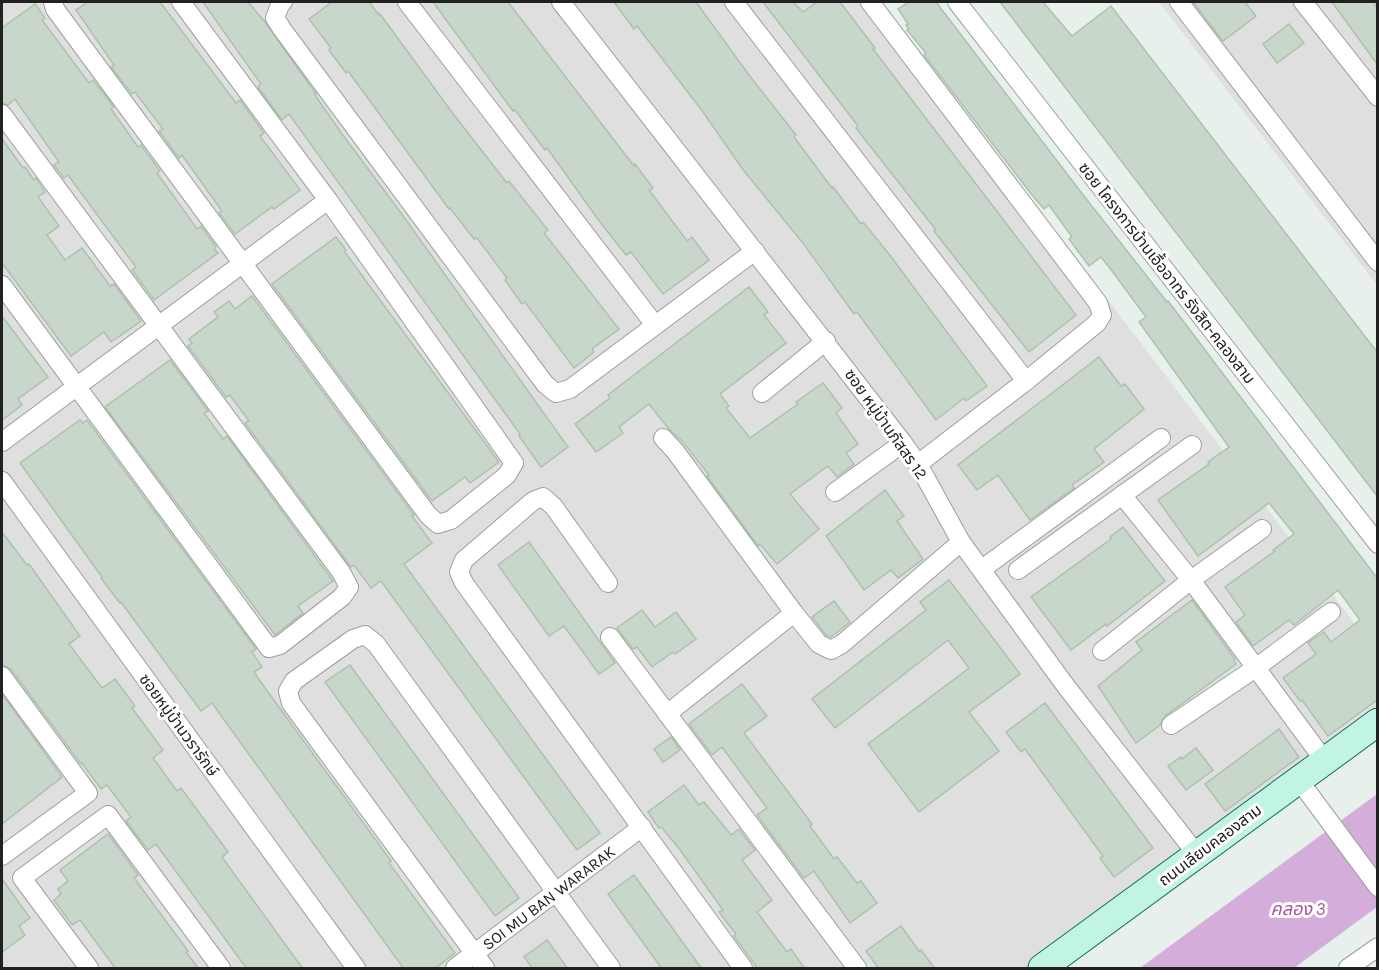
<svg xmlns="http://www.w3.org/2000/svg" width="1379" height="970" font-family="Karla,'Noto Sans Thai',sans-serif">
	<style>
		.residential { fill: #dedfde }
		.water { fill: #d5adda }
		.building { fill: #c9d7ca; stroke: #acc1ae; stroke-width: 1.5 }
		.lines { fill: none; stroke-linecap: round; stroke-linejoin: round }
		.street-casing { stroke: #9e9e9e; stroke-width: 20 }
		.secondary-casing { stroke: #0f705a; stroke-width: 29 }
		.street { stroke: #fff; stroke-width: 18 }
		.secondary { stroke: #c2f4e6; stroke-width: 27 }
		.labels { text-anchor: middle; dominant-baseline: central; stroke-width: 6; stroke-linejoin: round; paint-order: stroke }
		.street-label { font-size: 16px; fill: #212121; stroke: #fff }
		.water-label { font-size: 18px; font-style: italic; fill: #a9559b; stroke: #fff }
	</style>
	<rect width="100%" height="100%" fill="#e8f0eb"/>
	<g class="residential">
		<path d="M2,2H881L1377,653V715L1026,968H2Z"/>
		<path d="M1159,2H1377V285Z"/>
	</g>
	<path class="water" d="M1377,794V907L1294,968H1140Z"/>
	<g class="building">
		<path d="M88,2H160L236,103L240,100L264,133L260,136L300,190L274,209L272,207L235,234L219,213L222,211L182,155L179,158L159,131L163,129L135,92L132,94L111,67L114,65L76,10Z"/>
		<path d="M203,2H248L265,22L316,94L315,95L342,134L401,213L568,447L541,467L519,436L520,434L289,114L282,120L258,87L261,84Z"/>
		<path d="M332,2H369L379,15L380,14L454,115L507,183L509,181L548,230L544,233L619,329L592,349L594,352L574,368L525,302L522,304L505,280L507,278L477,238L474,239L450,208L449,209L348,71L346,73L329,50L331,48L309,19Z"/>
		<path d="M433,2H508L634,166L635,164L653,188L649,190L687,241L692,237L709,260L663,294L631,252L626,255L600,222L547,148L545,150L515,110L513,111Z"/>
		<path d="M614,2H696L749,75L796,135L794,137L832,188L833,187L861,224L863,222L889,254L987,386L966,401L964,398L936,420L857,312L854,314L803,243L744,171L703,112L664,61L637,26L634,29Z"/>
		<path d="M763,2H793L803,12L817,2H840L875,48L873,49L1076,315L1029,352L952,254L934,231L936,230L856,128L858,126Z"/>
		<path d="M909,2H936L1077,187L1167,302L1168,301L1377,578V700L1328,736L1302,700L1300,701L1283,678L1316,654L1308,643L1324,632L1331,642L1360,620L1338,590L1294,625L1289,620L1253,646L1236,622L1245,615L1225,587L1275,551L1273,550L1294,534L1269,503L1198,556L1158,500L1209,464L1208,462L1229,447L1139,322L1146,317L1112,271L1101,257L1089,266L1069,239L1072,237L1049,205L1044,209L1032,195L924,55L926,53L907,30L909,29L906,25L908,24L898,9Z"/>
		<path d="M1000,2H1043L1072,36L1111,6L1377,352V496Z"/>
		<path d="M1193,2H1245L1256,16L1223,41Z"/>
		<path d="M1332,2H1373L1377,8V64Z"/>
		<path d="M35,4L45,18L42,20L89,83L93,80L114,107L111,109L138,147L141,145L160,171L157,173L197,229L201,226L216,247L214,249L218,253L154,300L132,270L136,267L104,224L68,175L64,178L54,165L59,162L15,99L8,105L2,103V28Z"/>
		<path d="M1289,24L1304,43L1277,63L1263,44Z"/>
		<path d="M2,139L23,168L25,167L34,180L36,178L45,192L38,197L59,226L47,235L65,260L82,248L110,286L114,284L141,321L111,342L104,332L71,356L2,263Z"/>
		<path d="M336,237L346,250L344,251L499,462L470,483L465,477L432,501L272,284Z"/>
		<path d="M749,287L768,312L764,315L786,343L720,394L729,406L726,408L750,438L798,404L796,402L823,383L842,408L836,413L858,444L846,453L854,464L837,477L828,466L790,494L819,529L777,564L760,544L758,546L707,476L709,475L683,442L668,428L649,404L619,427L623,433L596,452L575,424L610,398L608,395Z"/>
		<path d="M252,296L414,515L412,516L432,543L404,564L600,833L577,850L381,581L371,588L354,565L351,567L245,423L249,421L230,395L226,397L188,346L192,343L189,339L218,317L214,312L229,301L235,309Z"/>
		<path d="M2,316L48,377L18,399L22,405L2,420Z"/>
		<path d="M1099,357L1121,386L1125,384L1144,409L1094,449L1104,462L1072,485L1074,488L1030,520L998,475L977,490L958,465Z"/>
		<path d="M170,360L208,411L204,413L223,439L227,436L333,581L298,606L303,613L275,635L105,407Z"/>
		<path d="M80,420L83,423L87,420L256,649L252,652L262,667L254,672L260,681L391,861L389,863L455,953L434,969H404L212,703L201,711L121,602L120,603L101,578L102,577L20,463Z"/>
		<path d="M885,490L904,516L897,521L923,559L898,578L891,570L864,590L826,536Z"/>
		<path d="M1123,527L1165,581L1107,626L1106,624L1071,650L1031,597L1111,539L1110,537Z"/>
		<path d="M2,532L27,565L29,564L80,636L69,644L102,688L115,679L135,706L132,708L163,750L153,758L177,791L181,788L228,852L222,857L303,969H247L156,844L148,850L126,821L131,817L107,785L101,789L82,763L81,764L11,669L2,665Z"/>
		<path d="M529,542L615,663L599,674L564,626L549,636L498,565Z"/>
		<path d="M949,580L1020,674L969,712L999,751L919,812L868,744L969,668L948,640L835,728L812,699L926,610L920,602Z"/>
		<path d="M1192,600L1235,659L1234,660L1236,664L1165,716L1160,725L1136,743L1098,686L1142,650L1136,642Z"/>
		<path d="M834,601L850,622L831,637L826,635L812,617Z"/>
		<path d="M642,610L655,627L676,612L696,639L675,654L673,652L652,667L637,647L633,649L617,628Z"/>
		<path d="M350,665L519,898L495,916L325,682Z"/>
		<path d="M742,684L767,716L744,733L812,824L810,826L834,859L837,857L857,883L861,881L877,903L850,923L814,871L804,878L757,815L767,808L722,747L712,755L689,724Z"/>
		<path d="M2,694L62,777L2,824Z"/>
		<path d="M1045,703L1153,848L1114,877L1100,858L1103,856L1025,749L1021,752L1006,732Z"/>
		<path d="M1279,729L1299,757L1225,811L1205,784Z"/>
		<path d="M671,737L680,750L663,762L654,749Z"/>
		<path d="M1196,748L1213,770L1186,790L1168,766L1181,757L1182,759Z"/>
		<path d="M684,785L699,805L704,802L731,835L739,829L755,850L742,860L772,900L757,912L787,952L791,949L805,969H758L734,936L736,934L719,912L723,910L678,847L661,827L659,828L648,812Z"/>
		<path d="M108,834L138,875L134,878L188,951L186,952L199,969H116L80,920L72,925L54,900L61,894L58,889L68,881L60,870Z"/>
		<path d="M634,875L702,969H662L608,894Z"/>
		<path d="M2,879L30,918L19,926L25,935L2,952Z"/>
		<path d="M901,926L919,951L921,950L935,969H879L866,951Z"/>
		<path d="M547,940L568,969H533L524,957Z"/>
	</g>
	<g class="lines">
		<g class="street-casing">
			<g id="street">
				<path d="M53,2L55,9L428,515L438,524L451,520L507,475L514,463L328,200L181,2"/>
				<path d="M283,2L280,5L275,18L282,29L545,384L556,393L570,389L755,251"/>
				<path d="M407,2L655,325"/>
				<path d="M561,2L903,443L918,464L961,542L1065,685L1198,856"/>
				<path d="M734,2L1026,381"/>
				<path d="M870,2L1098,303L1102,315L1097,323L1026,381L918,464"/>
				<path d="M957,2L1378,544"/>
				<path d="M1179,2L1378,262"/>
				<path d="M1303,2L1378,97"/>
				<path d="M2,114L341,572L349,587L342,597L280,645L269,648L2,285"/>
				<path d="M762,393L826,341"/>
				<path d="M663,438L675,451L794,613L819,644L831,650L842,644L961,542"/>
				<path d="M2,442L328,200"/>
				<path d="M2,481L356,968"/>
				<path d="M835,492L903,443"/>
				<path d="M1122,495L1191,580L1324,760"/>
				<path d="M982,569L1161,438"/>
				<path d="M1018,570L1192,445"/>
				<path d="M608,583L554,507L543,497L533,501L464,560L459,572L464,583L743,968"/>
				<path d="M610,637L857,968"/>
				<path d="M1102,651L1191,580L1262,529"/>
				<path d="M2,676L88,793L2,856"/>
				<path d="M667,714L794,613"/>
				<path d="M1171,725L1257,667L1331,612"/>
				<path d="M1298,779L1378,887"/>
				<path d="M89,968L22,878L108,815L221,968"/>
				<path id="s1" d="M455,968L642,827"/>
				<path d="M485,968L291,703L288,691L294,681L353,639L365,635L376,644L611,968"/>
				<path d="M1348,968L1378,947"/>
			</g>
		</g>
		<g class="secondary-casing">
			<path id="secondary" d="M1042,968L1378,722"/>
		</g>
		<use href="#street" class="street"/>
		<use href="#secondary" class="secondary"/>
	</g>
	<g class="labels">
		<g class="street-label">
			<text transform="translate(1167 273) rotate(52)">ซอย โครงการบ้านเอื้ออาทร รังสิต-คลองสาม</text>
			<text transform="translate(886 424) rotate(55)">ซอย หมู่บ้านภัสสร 12</text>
			<text transform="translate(179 725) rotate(54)">ซอยหมู่บ้านวรารักษ์</text>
			<text transform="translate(1210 845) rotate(-37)">ถนนเลียบคลองสาม</text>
			<text stroke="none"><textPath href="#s1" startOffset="117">SOI MU BAN WARARAK</textPath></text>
		</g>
		<g class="water-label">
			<text x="1298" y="909">คลอง 3</text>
		</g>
	</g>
	<rect width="1379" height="970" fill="none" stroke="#212121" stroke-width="6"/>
</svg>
